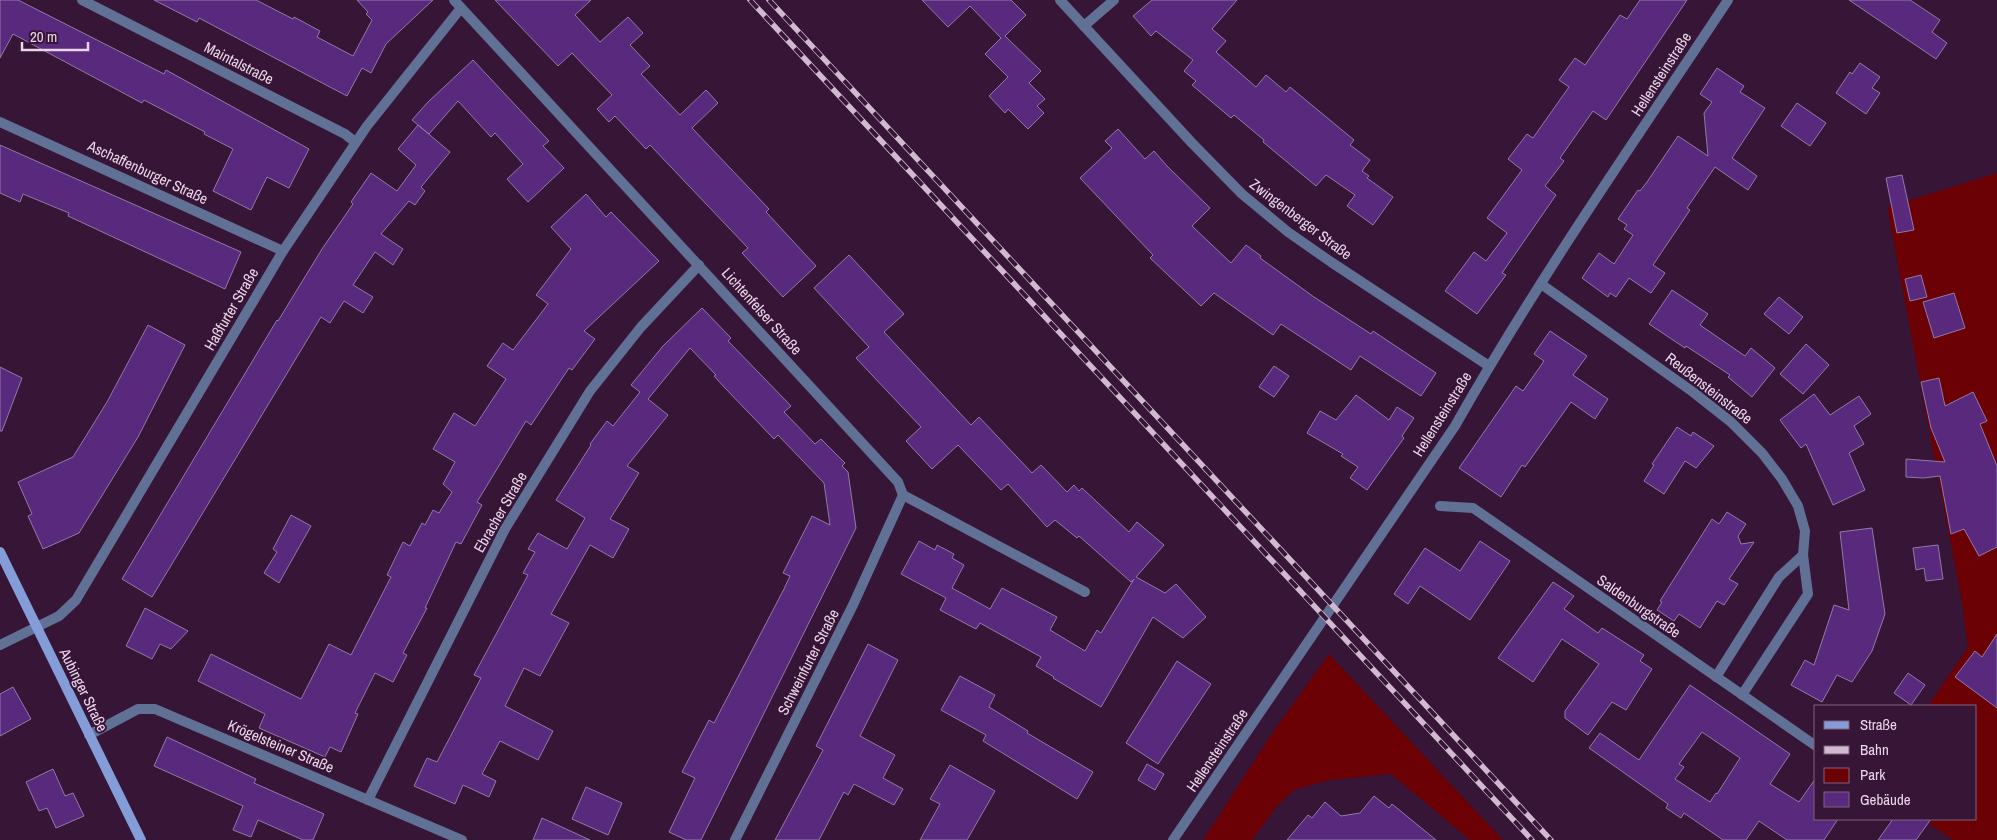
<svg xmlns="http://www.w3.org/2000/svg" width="1997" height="840" font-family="'Archivo Narrow',sans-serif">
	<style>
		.green { fill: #6b0005 }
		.building { fill: #58297c; stroke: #917aa8; fill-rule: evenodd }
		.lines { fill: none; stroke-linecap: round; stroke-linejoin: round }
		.minor { stroke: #617196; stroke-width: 10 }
		.secondary { stroke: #849cd8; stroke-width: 10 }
		.rail-casing { stroke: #d1b9d0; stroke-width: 5.5 }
		.rail { stroke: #361536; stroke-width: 4; stroke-dasharray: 11; stroke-linecap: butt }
		.labels { text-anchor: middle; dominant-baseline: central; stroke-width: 4; stroke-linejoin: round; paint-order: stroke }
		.street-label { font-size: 15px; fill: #ebd5ea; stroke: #361536 }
	</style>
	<rect width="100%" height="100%" fill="#361536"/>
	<g class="green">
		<path d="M1997,173V840H1953L1922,819H1976V706H1928L1968,647L1962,602L1887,207Z"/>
		<path d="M1329,654L1503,840H1470L1391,774L1330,780L1294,790L1278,805L1252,840H1203L1275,729Z"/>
	</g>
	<g class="building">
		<path d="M0,0H18L164,74L166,70L309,149L289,188L267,177L251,210L213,191L233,149L204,134L205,132L144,100L142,103L13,34L0,58Z"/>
		<path d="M154,0H256L293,19L294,17L320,31L317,37L353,56L372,20L366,14L368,12L357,0H433L386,44L371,73L362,68L347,96L199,18L197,22Z"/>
		<path d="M495,0H591L575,15L600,42L628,17L643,33L630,45L650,66L641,74L680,115L706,90L718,103L692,128L769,209L766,212L816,266L783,297L742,253L748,248L650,145L646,149L615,116L609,122L597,109L612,95L572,53L558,66Z"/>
		<path d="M922,0H1011L1026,15L1005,36L1041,71L1029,83L1045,99L1037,106L1044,113L1028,129L1008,109L1005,113L989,96L1008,77L985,54L1001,38L970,6L948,27Z"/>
		<path d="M1152,0H1237L1212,29L1226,41L1216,52L1256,87L1266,75L1286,92L1290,87L1354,140L1350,145L1370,160L1362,171L1369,176L1367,178L1393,197L1373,225L1347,206L1355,195L1326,175L1316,186L1263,142L1264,140L1234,115L1231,118L1192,85L1196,81L1184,71L1193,60L1156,31L1151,36L1133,16Z"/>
		<path d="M1640,0H1687L1606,120L1593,111L1560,158L1564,161L1545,186L1556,195L1502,273L1506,275L1477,314L1445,291L1474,252L1486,261L1507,233L1487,218L1522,170L1508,159L1527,134L1533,138L1569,87L1559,80L1575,58L1585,65L1620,15L1627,19Z"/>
		<path d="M1849,0H1910L1940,20L1932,32L1947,43L1936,59Z"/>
		<path d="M473,60L549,141L543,146L564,168L528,202L507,179L523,164L495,133L491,137L458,101L429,134L418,125L450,152L421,187L425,191L415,205L409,201L381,234L403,249L393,265L375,252L353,285L373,297L363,313L344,301L330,323L321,317L152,597L122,579L277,320L278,321L322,249L353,204L351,202L371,173L397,191L416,165L398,149L418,125L412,120L428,102Z"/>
		<path d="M1860,63L1880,77L1872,88L1880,93L1866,114L1836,93L1850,72L1852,74Z"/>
		<path d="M1717,68L1744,86L1740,92L1765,108L1732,158L1757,176L1748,190L1715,167L1687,208L1690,210L1653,265L1665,273L1651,293L1629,278L1616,297L1610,293L1608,297L1582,278L1599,253L1614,264L1633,235L1624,229L1627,225L1618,219L1638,190L1640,191L1647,182L1678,136L1708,156L1704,113L1712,102L1700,94Z"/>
		<path d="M1797,103L1826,123L1810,146L1781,126Z"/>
		<path d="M1118,129L1145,159L1154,151L1167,166L1210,208L1192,226L1231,263L1246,245L1261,256L1260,258L1314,297L1371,334L1373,331L1436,373L1421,396L1360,356L1351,370L1281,324L1273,335L1214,293L1201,306L1150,258L1153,255L1080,178L1112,148L1105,141Z"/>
		<path d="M0,145L241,252L225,289L68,216L69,213L23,194L20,202L0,193Z"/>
		<path d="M1902,175L1914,230L1897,233L1886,178Z"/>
		<path d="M586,194L606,217L611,212L659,261L584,331L595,339L572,370L569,368L531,425L526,421L477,502L482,505L461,544L456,542L425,608H427L403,653L407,655L393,682L375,673L355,713L358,714L341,752L330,747L325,757L259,728L265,714L198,681L211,654L301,699L329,644L351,655L391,577L387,575L403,542L410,546L422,523L425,525L433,510L439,513L452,492L443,484L455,462L433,449L454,413L475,426L506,379L487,366L503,343L513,350L548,304L536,295L571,249L551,227Z"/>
		<path d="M849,255L904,314L884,332L971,425L979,417L1032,473L1041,465L1067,492L1074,485L1079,491L1082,488L1129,532L1137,522L1164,545L1136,577L1165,593L1176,584L1206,617L1183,638L1153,617L1101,707L1053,678L1054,677L1036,666L1041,657L980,623L976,629L940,610L946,598L901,574L919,541L935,550L937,545L954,554L952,558L964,565L952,588L990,609L1002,588L1057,617L1050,630L1085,651L1097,630L1101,633L1134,579L1131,582L1079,536L1077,538L1055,520L1047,527L1008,484L1001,490L958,445L932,469L906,441L921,427L856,358L869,347L814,288Z"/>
		<path d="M1921,275L1927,297L1910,301L1905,279Z"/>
		<path d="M1672,290L1708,314L1700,325L1745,356L1751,348L1775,368L1752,397L1728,377L1730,375L1686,346L1685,348L1649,324Z"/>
		<path d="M1954,293L1965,328L1934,338L1923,302Z"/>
		<path d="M1779,297L1803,317L1789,334L1764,314Z"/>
		<path d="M702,308L731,338L728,341L791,406L784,412L815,444L821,439L845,463L842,466L848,472L856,528L701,840H686L669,832L695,778L682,772L709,720L714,723L784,589L790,576L783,573L812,516L830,525L824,483L778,435L774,439L725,388L714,376L716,375L690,348L648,399L668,415L627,466L639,473L610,519L629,529L613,558L590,545L551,614L569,623L540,676L524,668L505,706L553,731L538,760L500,741L482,774L496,781L489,797L463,785L455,804L414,786L427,758L437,762L481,678L474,675L528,575L523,573L535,552L528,549L538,533L567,549L585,518L556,500L591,445L590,444L607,421L613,426L640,392L631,385L663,346Z"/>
		<path d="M148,325L185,345L138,437L79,533L43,549L28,516L32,514L18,482L73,457L107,402Z"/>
		<path d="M1550,331L1587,356L1573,375L1608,399L1595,419L1571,402L1525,467L1522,465L1501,497L1459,468L1516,386L1523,391L1544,361L1534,354Z"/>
		<path d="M1806,344L1829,365L1803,394L1780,374Z"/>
		<path d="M1274,366L1289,376L1274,397L1259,387Z"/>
		<path d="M0,367L22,378L2,431H0Z"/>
		<path d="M1939,378L1945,406L1973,392L1987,421L1980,424L1997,466V547L1979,556L1964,529L1951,534L1940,476L1923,478L1906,477V459L1945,462L1931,428L1921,382Z"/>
		<path d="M1814,394L1830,415L1859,396L1871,414L1854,426L1864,444L1849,453L1865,490L1833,505L1806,444L1801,448L1780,420Z"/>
		<path d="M1356,395L1389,420L1397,407L1414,418L1402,436L1404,438L1367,490L1350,478L1358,467L1341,456L1343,454L1307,433L1320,411L1336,420Z"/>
		<path d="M1677,427L1691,436L1693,432L1714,446L1696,468L1685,461L1664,494L1644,481L1654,465L1652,464Z"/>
		<path d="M1727,512L1746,524L1738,536L1741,544L1754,542L1729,579L1738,584L1724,605L1717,601L1700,628L1679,614L1674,621L1657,610L1662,602L1660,601L1712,519L1719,524Z"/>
		<path d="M291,515L311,526L279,583L264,573L277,552L273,549Z"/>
		<path d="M1872,528L1885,614L1872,651L1852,682L1837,675L1822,702L1791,685L1805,660L1814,665L1834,605L1849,610L1840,532Z"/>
		<path d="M1480,541L1510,561L1470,620L1420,586L1408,604L1394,594L1425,548L1460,571Z"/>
		<path d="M1938,545L1943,579L1926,581L1924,568L1916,570L1913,548Z"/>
		<path d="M1553,582L1574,596L1564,609L1598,633L1602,628L1644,655L1640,661L1652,669L1626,710L1612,702L1588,735L1565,718V711L1599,664L1562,639L1533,682L1498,658Z"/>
		<path d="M145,608L188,631L171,649L160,644L152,659L126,646Z"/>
		<path d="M1997,634V708L1955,677L1975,651L1982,657Z"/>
		<path d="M868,644L898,660L860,736L895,755L883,778L903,789L894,805L854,784L848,795L844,792L819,840H775L823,750L816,746Z"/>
		<path d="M1177,661L1211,684L1158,764L1126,743Z"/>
		<path d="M1908,673L1925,685L1911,705L1894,693Z"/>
		<path d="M960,676L995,695L989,707L1028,731L1027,733L1093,772L1077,799L983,741L986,735L941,710Z"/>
		<path d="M1690,685L1790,754L1770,784L1799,802L1816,778V819H1838L1824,840H1787L1759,821L1746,840H1723L1684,813L1681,818L1666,808L1668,804L1589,748L1600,733L1639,760ZM1702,732L1740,758L1717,794L1716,793L1710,802L1675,779L1684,767L1679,764Z"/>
		<path d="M13,687L31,719L0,736V694Z"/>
		<path d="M167,737L256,779L254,783L324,814L313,840H303L258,820L251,837L233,830L243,806L154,766Z"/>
		<path d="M1147,764L1164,774L1155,790L1138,780Z"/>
		<path d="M950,765L995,791L967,840H920L940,804L930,799Z"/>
		<path d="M53,769L65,796L73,793L84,816L56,828L47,808L39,811L26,782Z"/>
		<path d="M586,787L622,803L608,835L572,819Z"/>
		<path d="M1374,796L1389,808L1392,804L1436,840H1287L1308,815L1312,818L1325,802L1341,816L1360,813Z"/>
		<path d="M542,818L590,840H533Z"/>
		<path d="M1893,819H1931L1916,840H1878Z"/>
	</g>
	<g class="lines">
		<g class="minor">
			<path d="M82,0L345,134L355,142"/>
			<path d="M454,0L898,482L903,495L1085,592"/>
			<path d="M1060,0L1192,143L1242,194L1288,232L1331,262L1489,366"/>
			<path d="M1084,26L1114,0"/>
			<path d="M0,122L283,251"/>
			<path d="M1541,284L1693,392L1731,422L1762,453L1782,479L1798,506L1805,531L1803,555L1808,594L1742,695"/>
			<path d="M1440,506L1473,508L1816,746"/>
			<path d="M0,645L59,616L76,600L283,251L367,126L461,8"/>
			<path d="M1716,677L1779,577L1803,555"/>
			<path d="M89,735L138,709H155L462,840"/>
			<path d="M368,800L505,529L590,391L641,327L699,265"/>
			<path d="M735,840L853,605L903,495"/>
			<path d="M1173,840L1455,426C1538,279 1635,141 1728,0"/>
		</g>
		<path class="secondary" d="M0,552L141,840"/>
		<g class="rail-casing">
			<g id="rail">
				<path d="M750,0L1532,840"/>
				<path d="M769,0L1551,840"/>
			</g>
		</g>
		<use href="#rail" class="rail"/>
	</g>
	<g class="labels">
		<g class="street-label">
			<text transform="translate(239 63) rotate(27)">Maintalstraße</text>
			<text transform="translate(1661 74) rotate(-57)">Hellensteinstraße</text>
			<text transform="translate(148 172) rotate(25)">Aschaffenburger Straße</text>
			<text transform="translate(1301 219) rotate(37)">Zwingenberger Straße</text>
			<text transform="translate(231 309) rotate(-60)">Haßfurter Straße</text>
			<text transform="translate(762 311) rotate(48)">Lichtenfelser Straße</text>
			<text transform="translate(1709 388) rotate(38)">Reußensteinstraße</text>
			<text transform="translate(1442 414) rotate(-58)">Hellensteinstraße</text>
			<text transform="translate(500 512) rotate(-60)">Ebracher Straße</text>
			<text transform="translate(1639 606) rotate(35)">Saldenburgstraße</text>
			<text transform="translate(808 662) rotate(-63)">Schweinfurter Straße</text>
			<text transform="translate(84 690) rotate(64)">Aubinger Straße</text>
			<text transform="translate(281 746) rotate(23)">Krögelsteiner Straße</text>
			<text transform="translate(1217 750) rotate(-56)">Hellensteinstraße</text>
		</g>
	</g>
	<rect x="1814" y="705" width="162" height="115" fill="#361536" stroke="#7e627e"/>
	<rect x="1824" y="721" width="25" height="8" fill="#849cd8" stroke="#7e627e"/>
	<text x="1860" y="730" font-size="15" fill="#ebd5ea">Straße</text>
	<rect x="1824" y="746" width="25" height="8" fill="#d1b9d0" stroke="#7e627e"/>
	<text x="1860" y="755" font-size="15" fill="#ebd5ea">Bahn</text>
	<rect x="1824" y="768" width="25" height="15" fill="#6b0005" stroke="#7e627e"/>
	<text x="1860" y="780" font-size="15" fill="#ebd5ea">Park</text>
	<rect x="1824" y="792" width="25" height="15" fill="#58297c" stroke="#7e627e"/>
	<text x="1860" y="805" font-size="15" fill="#ebd5ea">Gebäude</text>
	<path d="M22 42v8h66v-8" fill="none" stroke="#ebd5ea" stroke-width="2.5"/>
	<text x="30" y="42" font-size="15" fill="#ebd5ea" stroke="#361536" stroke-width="4" paint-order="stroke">20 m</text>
</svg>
